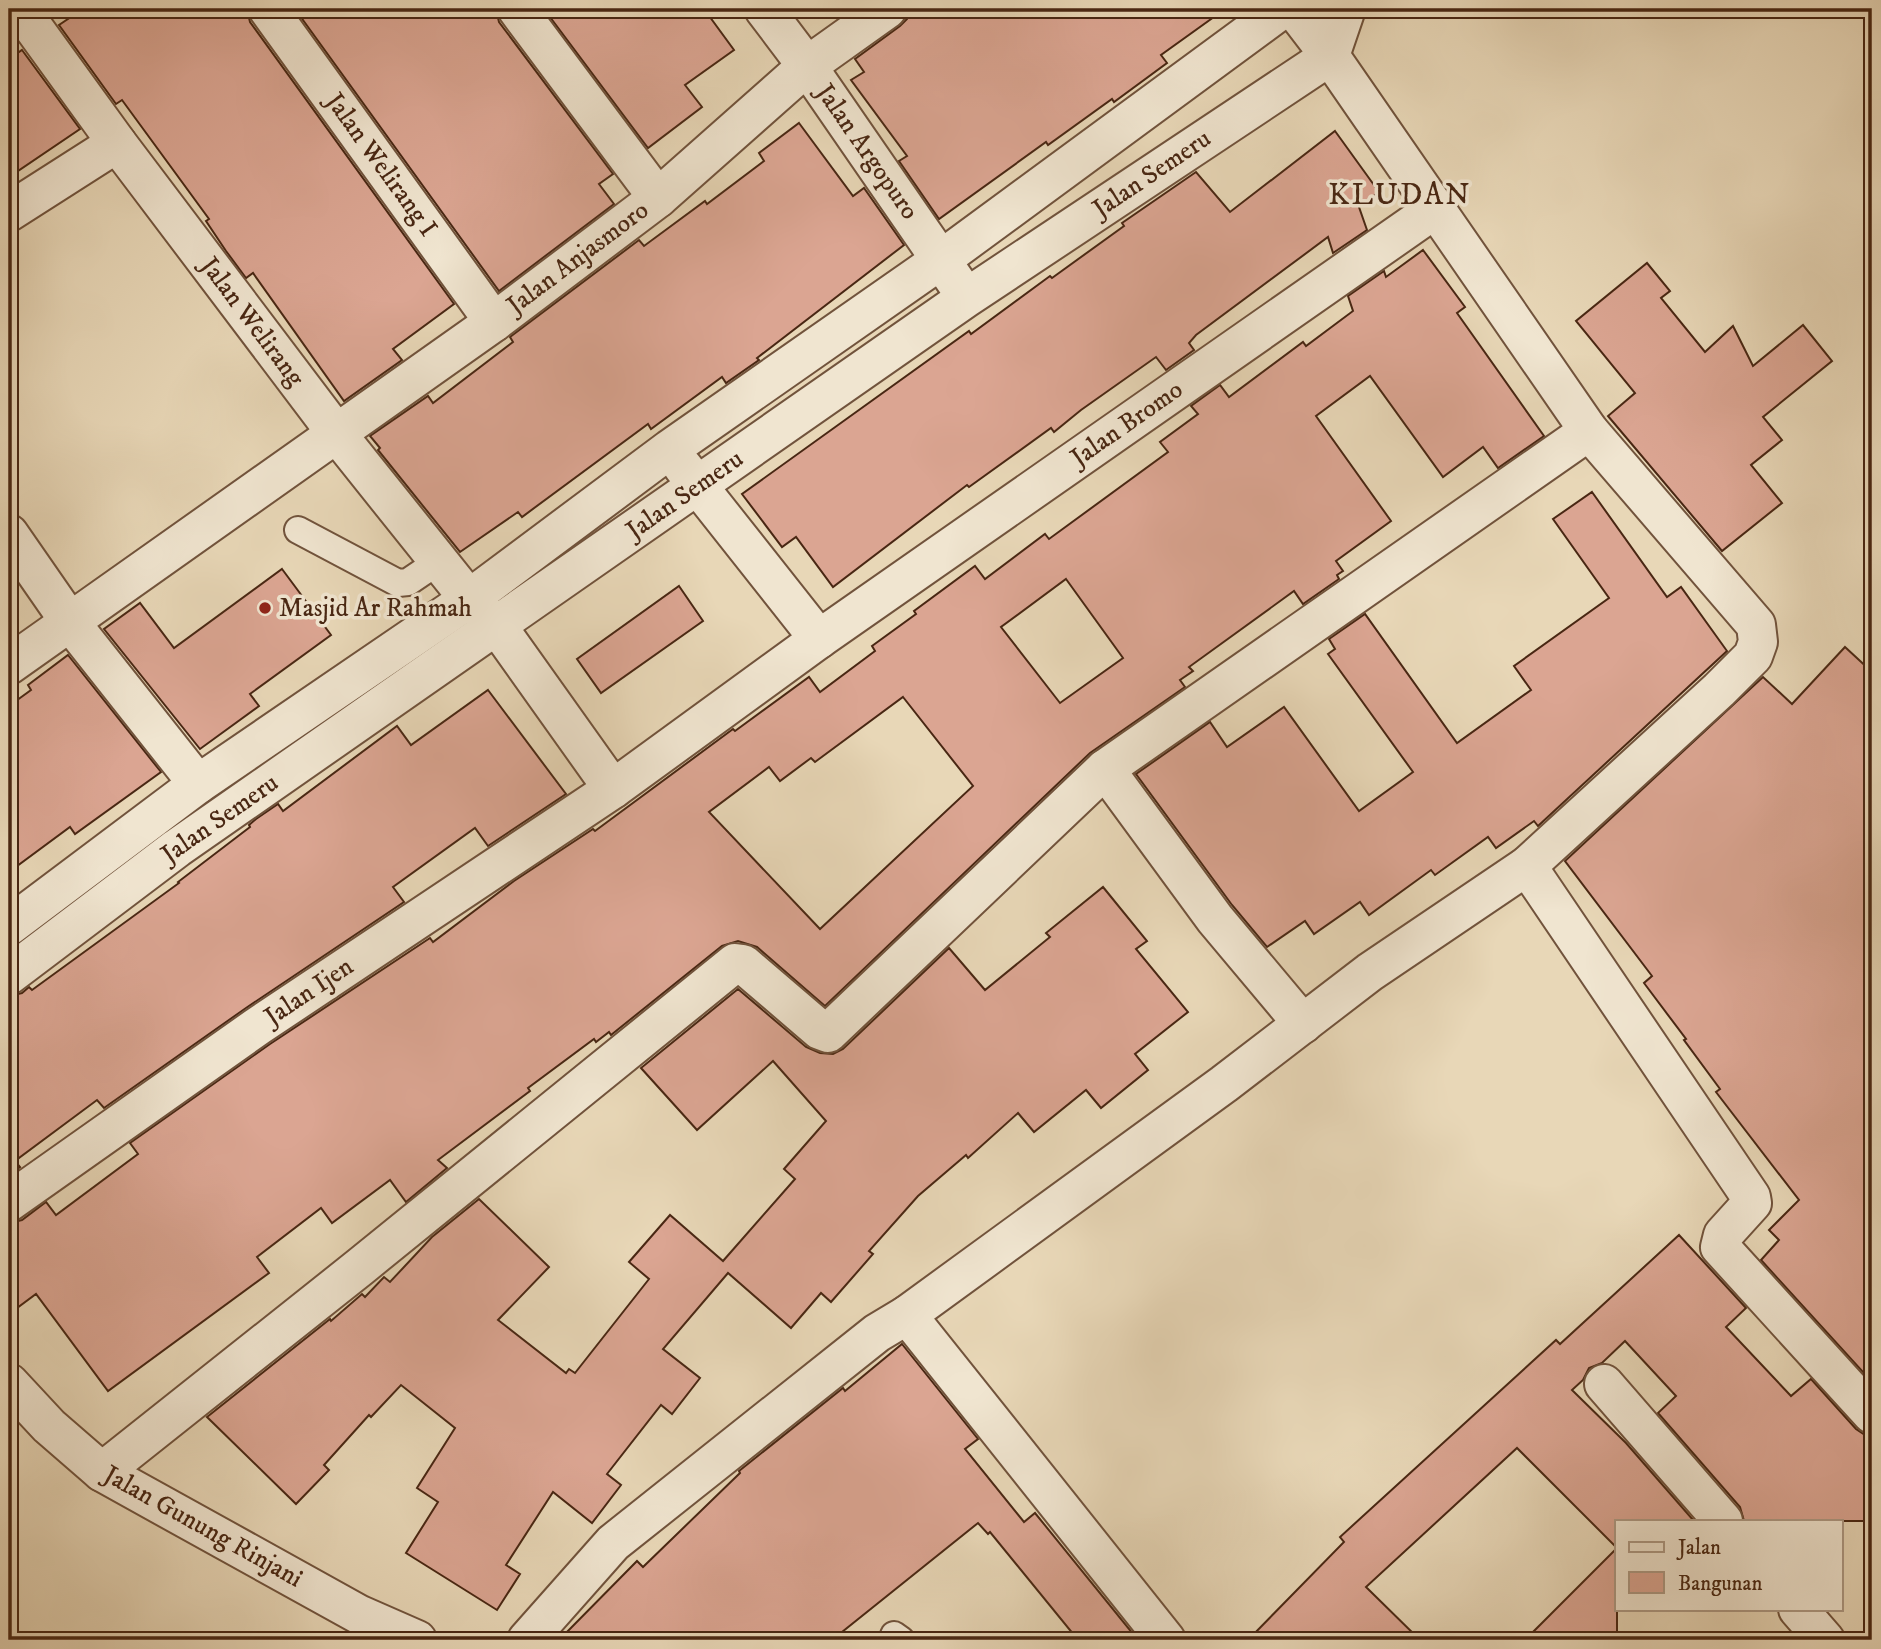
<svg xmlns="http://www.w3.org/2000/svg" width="1881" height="1649" font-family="'IM FELL DW Pica',serif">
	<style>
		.building { fill: #dba592; stroke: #492713; stroke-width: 2; fill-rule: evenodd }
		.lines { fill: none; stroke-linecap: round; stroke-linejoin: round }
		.lane-casing { stroke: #71533c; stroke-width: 30 }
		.street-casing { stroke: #71533c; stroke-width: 42 }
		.lane { stroke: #f0e5d0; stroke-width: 26 }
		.street { stroke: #f0e5d0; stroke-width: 38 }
		.poi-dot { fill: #8f2418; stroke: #f0e5d0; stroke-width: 2.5 }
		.labels { text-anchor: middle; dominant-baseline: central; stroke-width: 7; stroke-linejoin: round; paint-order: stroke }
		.street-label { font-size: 26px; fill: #492713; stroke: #f0e5d0 }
		.poi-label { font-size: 26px; fill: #492713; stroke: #f0e5d0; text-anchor: start }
		.quarter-label { font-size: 30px; letter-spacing: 2px; fill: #492713; stroke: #f0e5d0 }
	</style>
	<rect width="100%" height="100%" fill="#e8d7b7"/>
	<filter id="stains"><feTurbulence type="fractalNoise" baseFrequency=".00286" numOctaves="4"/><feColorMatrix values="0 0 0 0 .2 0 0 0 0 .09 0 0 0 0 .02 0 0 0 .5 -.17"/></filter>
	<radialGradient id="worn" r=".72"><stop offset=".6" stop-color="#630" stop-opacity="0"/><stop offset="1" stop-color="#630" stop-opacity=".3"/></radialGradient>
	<g class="building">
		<path d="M83,9H247L250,22L454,304L393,349L402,360L344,401L253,273L246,278L226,251L206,221L209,219L122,100L116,104L59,25Z"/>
		<path d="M295,9H496L499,22L613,174L599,184L614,204L499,291Z"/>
		<path d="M544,9H704L734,50L685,85L702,107L648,148Z"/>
		<path d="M909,9H1225L1161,55L1167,63L1114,102L1112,99L1048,145L1046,142L939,219L899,161L907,156L851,80L864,72L855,59L900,26L907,19Z"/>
		<path d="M22,50L80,129L9,177V59Z"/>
		<path d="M799,123L853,196L864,188L904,245L757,358L759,360L726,383L722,377L651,429L648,424L522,517L518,512L460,552L378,450L380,448L370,436L428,396L433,403L513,342L510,337L639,240L644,246L705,201L707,204L764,161L759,153Z"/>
		<path d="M1335,131L1379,192L1359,207L1367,230L1333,253L1328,237L1196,335L1189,343L1194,350L1166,370L1156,357L1081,410L1054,432L1051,428L969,487L967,485L833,587L796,537L782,547L742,494L969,331L971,334L1050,276L1052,278L1124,226L1122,223L1196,172L1230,212Z"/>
		<path d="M1423,250L1465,307L1457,313L1544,436L1498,468L1483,447L1443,477L1370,376L1316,416L1391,521L1336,561L1343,571L1337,575L1339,579L1303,604L1294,591L1189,667L1193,671L1180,680L1185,687L1090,753L825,1006L757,947L738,941L722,946L611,1035L609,1032L596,1042L594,1039L528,1088L530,1091L438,1160L447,1168L406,1202L390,1180L332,1223L321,1208L257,1257L269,1273L108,1391L36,1294L9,1314V1223L22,1220L46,1202L56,1215L138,1154L130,1143L270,1044L430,938L433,942L514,881L593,829L595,831L733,729L735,731L809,677L820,692L875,651L872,646L916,614L914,611L975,566L985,579L1045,534L1049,539L1168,452L1160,442L1198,414L1191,406L1220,385L1229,397L1303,342L1306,346L1353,311L1348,296L1384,271L1386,277ZM1066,579L1123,658L1060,703L1001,627ZM903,697L973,786L820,929L709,812L769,767L780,781L811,758L815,762Z"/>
		<path d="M1647,263L1670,291L1661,298L1705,352L1733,326L1753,366L1803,325L1832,361L1763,417L1782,440L1751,465L1782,503L1722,551L1608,416L1635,393L1576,321Z"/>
		<path d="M1592,492L1667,597L1681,587L1727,651L1538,826L1534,821L1496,848L1488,837L1435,875L1431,870L1369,915L1360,902L1314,934L1305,921L1267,947L1232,905L1136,774L1210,722L1227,747L1284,707L1359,811L1413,772L1328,654L1335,649L1329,639L1365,614L1457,743L1531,690L1514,666L1609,598L1553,519Z"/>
		<path d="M282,569L331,635L250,694L259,706L200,749L104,629L140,603L174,648Z"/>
		<path d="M679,586L703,621L601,693L577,659Z"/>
		<path d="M1845,647L1872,672V1382L1761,1260L1779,1240L1769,1230L1799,1200L1716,1092L1720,1089L1684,1040L1686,1039L1644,983L1652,976L1565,861L1763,677L1792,704Z"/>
		<path d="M68,655L161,772L75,834L70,827L9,872V706L31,690L28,685Z"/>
		<path d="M488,690L566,794L488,846L475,828L393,887L404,902L246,1008L104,1108L97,1100L15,1161L20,1167L9,1175V996L22,993L29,987L32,990L179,883L178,882L250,827L249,825L256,819L278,804L283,811L397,726L411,745Z"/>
		<path d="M1103,887L1147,941L1136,949L1188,1012L1135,1054L1148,1070L1101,1108L1086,1090L1034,1132L1018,1113L968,1158L966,1155L918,1196L869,1251L873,1254L831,1302L821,1293L791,1328L728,1273L663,1349L700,1378L672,1414L661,1405L607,1474L621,1485L592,1523L553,1492L506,1565L520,1574L497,1610L406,1553L438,1502L417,1488L455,1428L401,1385L371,1417L369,1415L324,1465L329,1470L296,1504L207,1417L330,1319L331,1321L362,1294L365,1297L384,1277L390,1282L432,1237L479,1199L549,1267L498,1320L566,1373L569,1369L575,1373L649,1279L629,1262L670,1215L723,1261L795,1179L784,1169L826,1121L773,1061L697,1130L641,1068L738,989L806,1047L820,1053L833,1054L843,1049L949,948L985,990L1050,937L1046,933Z"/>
		<path d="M1679,1235L1746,1308L1726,1327L1791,1396L1811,1379L1856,1429L1865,1435H1872V1521H1744L1740,1507L1658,1413L1676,1396L1625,1341L1602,1363L1589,1368L1583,1380L1572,1390L1626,1443L1694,1521H1617V1640H1525L1617,1548L1517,1448L1366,1587L1420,1640H1248L1344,1542L1340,1537L1556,1340L1560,1344Z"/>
		<path d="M902,1344L978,1439L965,1449L1024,1522L1035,1513L1138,1640H1078L990,1532L988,1534L978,1523L832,1640H559L637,1561L643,1567L740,1473L739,1471L843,1388L845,1391Z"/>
	</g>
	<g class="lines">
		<g class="lane-casing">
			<g id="lane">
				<path d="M298,530L398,583L408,582L439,561"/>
				<path d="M894,1635L901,1640"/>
			</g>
		</g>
		<g class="street-casing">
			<g id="street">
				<path d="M20,9L117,143L337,434L469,599L497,626L613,789"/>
				<path d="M268,9L494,322"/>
				<path d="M517,9L658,198"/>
				<path d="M764,9L807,66L956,282"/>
				<path d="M9,212L117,143"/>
				<path d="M683,467L819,639"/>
				<path d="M9,534L70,622L198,784"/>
				<path d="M9,665L494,322L658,198L807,66L887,9"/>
				<path d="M1105,769L1215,919L1303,1024"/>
				<path d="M1527,866L1751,1197L1752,1203L1723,1235L1720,1247L1872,1414"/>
				<path d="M9,926L198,784L469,599L670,449L942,259L1282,9"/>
				<path d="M9,975L177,848L966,298L1330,56L1346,9"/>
				<path d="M9,1202L258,1026L613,789L819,639L1435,209"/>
				<path d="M907,1315L1166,1640"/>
				<path d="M9,1383L49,1426L102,1472L360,1615L417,1640"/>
				<path d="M1604,1384L1723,1521"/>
				<path d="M102,1472L360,1267L735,963L743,964L820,1030L828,1033L1105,769L1589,431"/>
				<path d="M1798,1609L1825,1640"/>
				<path d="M527,1640L613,1543L877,1333L907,1315L1224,1084L1370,972L1527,866L1719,690L1753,656L1758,642L1756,625L1589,431L1330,56L1294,9"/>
			</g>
		</g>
		<use href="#lane" class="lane"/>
		<use href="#street" class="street"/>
	</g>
	<circle class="poi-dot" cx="265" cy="608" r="7"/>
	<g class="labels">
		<g class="street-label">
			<text transform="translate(867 152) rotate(55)">Jalan Argopuro</text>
			<text transform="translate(381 165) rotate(54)">Jalan Welirang I</text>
			<text transform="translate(1152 174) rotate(-34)">Jalan Semeru</text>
			<text transform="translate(578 258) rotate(-37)">Jalan Anjasmoro</text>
			<text transform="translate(252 322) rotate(53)">Jalan Welirang</text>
			<text transform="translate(1127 424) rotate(-35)">Jalan Bromo</text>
			<text transform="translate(685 495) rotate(-35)">Jalan Semeru</text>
			<text transform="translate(220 819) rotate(-35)">Jalan Semeru</text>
			<text transform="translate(309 992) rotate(-34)">Jalan Ijen</text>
			<text transform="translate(203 1527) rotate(29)">Jalan Gunung Rinjani</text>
		</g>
		<g class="poi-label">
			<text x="279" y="608">Masjid Ar Rahmah</text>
		</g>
		<g class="quarter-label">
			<text x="1400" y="195">KLUDAN</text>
		</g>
	</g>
	<rect width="1881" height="1649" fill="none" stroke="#e8d7b7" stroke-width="35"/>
	<rect x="10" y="10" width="1860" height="1628" fill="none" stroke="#492713" stroke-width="3.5"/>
	<rect x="18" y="18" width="1846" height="1614" fill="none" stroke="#492713" stroke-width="2"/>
	<rect x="1615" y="1520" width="228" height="91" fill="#f0e5d0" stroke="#ad9984" stroke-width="2"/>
	<rect x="1629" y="1542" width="35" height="10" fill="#f0e5d0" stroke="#ad9984" stroke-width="2"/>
	<text x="1678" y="1554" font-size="21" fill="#492713">Jalan</text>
	<rect x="1629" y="1572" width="35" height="21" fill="#dba592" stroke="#ad9984" stroke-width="2"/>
	<text x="1678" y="1590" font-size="21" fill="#492713">Bangunan</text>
	<rect width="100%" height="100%" filter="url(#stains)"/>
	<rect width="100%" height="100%" fill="url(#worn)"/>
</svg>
